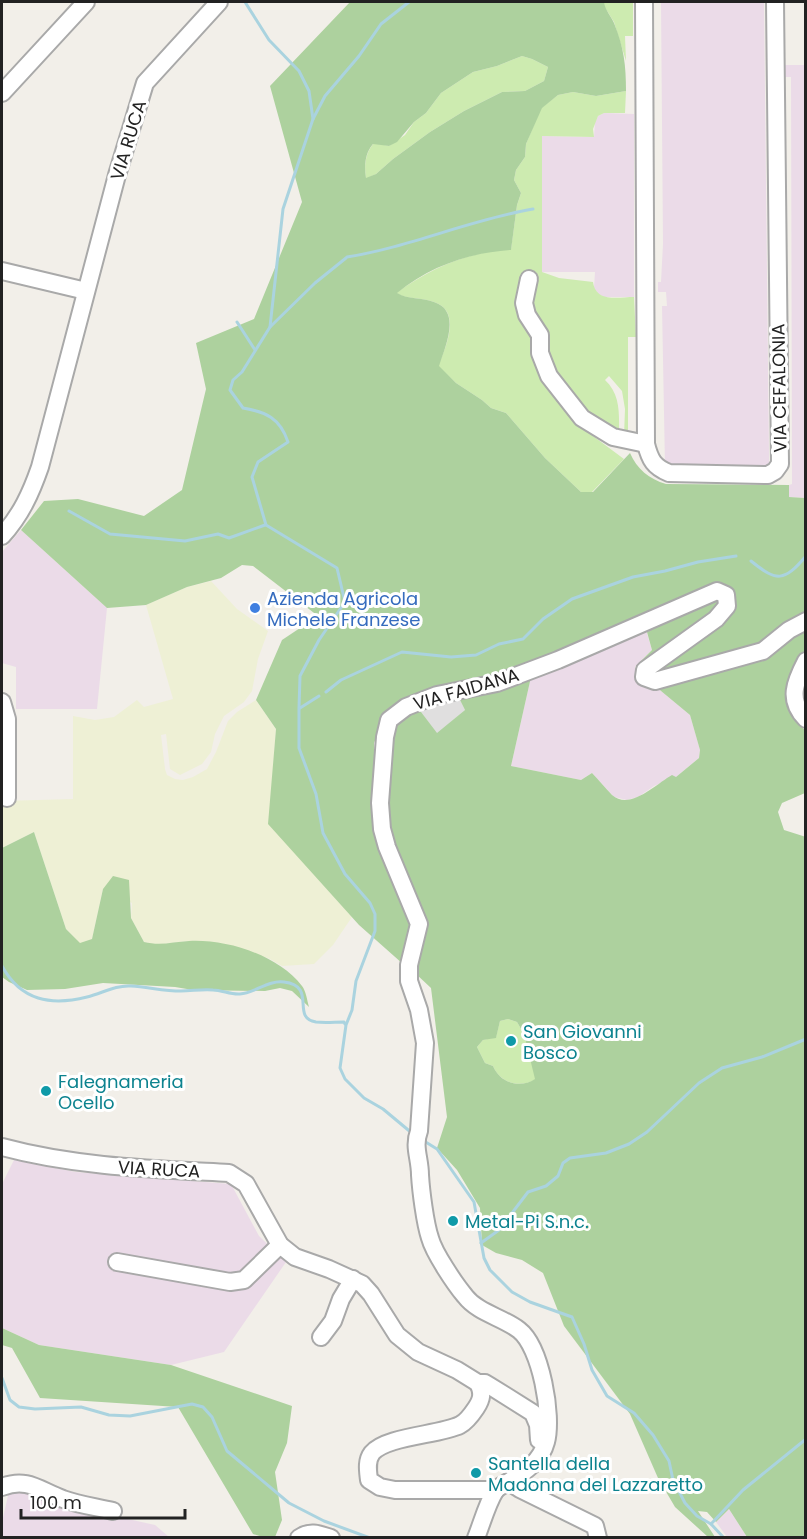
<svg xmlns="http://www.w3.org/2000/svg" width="807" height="1539" font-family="Poppins,sans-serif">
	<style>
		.residential { fill: #e0dfdf }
		.industrial { fill: #ebdbe8 }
		.farmland { fill: #eef0d5 }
		.grass { fill: #cdebb0 }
		.forest { fill: #add19e; fill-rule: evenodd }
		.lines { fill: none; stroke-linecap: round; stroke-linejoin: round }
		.stream { stroke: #aad3df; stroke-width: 3 }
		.minor-casing { stroke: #a9a9a9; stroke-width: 20 }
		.minor { stroke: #fff; stroke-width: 16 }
		.shop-dot { fill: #3f7fe0; stroke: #fff; stroke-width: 2 }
		.culture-dot { fill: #0f9aa8; stroke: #fff; stroke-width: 2 }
		.labels { text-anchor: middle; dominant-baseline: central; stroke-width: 6; stroke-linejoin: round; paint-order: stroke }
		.street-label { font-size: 18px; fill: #222; stroke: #fff }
		.shop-label { font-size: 18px; fill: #366cbe; stroke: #fff; text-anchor: start }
		.culture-label { font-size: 18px; fill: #0d838f; stroke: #fff; text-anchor: start }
	</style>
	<rect width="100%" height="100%" fill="#f2efe9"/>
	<path class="residential" d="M457,694L465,710L437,734L418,708Z"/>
	<g class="industrial">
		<path d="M661,2H764L769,455V463L765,466H665L662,306H667L666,292H658V282H661L663,244Z"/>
		<path d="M780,65H805V498L789,497V485L792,484L791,77H779Z"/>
		<path d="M604,113L634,114V297H604L598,294L594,288L595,272H542V136L594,137L595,122L598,116Z"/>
		<path d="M21,530L107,608L97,709H16V667L2,663V552Z"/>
		<path d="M645,627L652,650L635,667V674L643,684L655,686L690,715L700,750L699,758L676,777L654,786L638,797L627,800L614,797L592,773L581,780L511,766L531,677Z"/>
		<path d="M14,1160L76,1172L231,1184L259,1236L286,1262L224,1352L171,1365L39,1345L2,1328V1184Z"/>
		<path d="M10,1487L65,1505L155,1525L169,1537L2,1538V1522Z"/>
		<path d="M729,1509L747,1537H727L716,1522Z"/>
	</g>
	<path class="farmland" d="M211,581L237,609L268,631L258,659L252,691L244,702L224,716L215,734L211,752L202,764L180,775L170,769L166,734L161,735L165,769L167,775L175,779L183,780L193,777L207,769L216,752L228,721L237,712L256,700L276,729L269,824L352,917L333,945L314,964L282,966L268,958L188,941L156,945L144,942L131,918L132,903L103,889L92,939L80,944L66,929L34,832L2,848V801L73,799V716L95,720L114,717L137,700L144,707L173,699L146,605L187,587Z"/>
	<g class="grass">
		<path d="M604,2H633V36H625L626,61L614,22L604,6Z"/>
		<path d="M522,56L532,59L548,67L544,81L525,91L502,92L464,111L430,132L393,159L376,174L366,179C364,166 365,153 374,143L389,146L405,135L414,122L426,113L441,93L473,72L497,66Z"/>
		<path d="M626,91L625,113H604L598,116L593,129L594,137L542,136V272L559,278L593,282C596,303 618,297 634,297L636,337H628V436H624L625,409L622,391L609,376L605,380C621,395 619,414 619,435C596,430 557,387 548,365C542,352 545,338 540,325C536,316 526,314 527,302C527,292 532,281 534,271L525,277L523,291L516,305L532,331L533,345L542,377L593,436L624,459L592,492H581L545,458L506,413L491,408L482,400L456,383L438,366C446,347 462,311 434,302C421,297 408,300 396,293C433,267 465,253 511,249L517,205L521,193L514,180L516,170L525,157L526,144L541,108L558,95L573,92L596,96Z"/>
		<path d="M508,1019L517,1022L524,1034L536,1079C520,1089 500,1083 493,1066L485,1063L477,1047L483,1040L496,1037L500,1021Z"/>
	</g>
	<g class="forest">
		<path d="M350,2H604C605,10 611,16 614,23C624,48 626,65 626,91L596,96L573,92L558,95L542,108L526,144L525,157L516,170L514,180L521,193L517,205L511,250C469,253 430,266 397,293C409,300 421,297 434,302C462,311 445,347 439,366L456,383L482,400L491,408L506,413L545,458L581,492H593L630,453C637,469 649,479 666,484L789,485V497L805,498V617L762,644L651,676L720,622L730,593L385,717L374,743L375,830L414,925L403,964L359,925L268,824L276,729L256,700L282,640L318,616L253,566L242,565L221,578L187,587L146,605L107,608L21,530L44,501L78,499L144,516L182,490L206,389L196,343L254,319L302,202L270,86ZM522,56L532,59L548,67L544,81L525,91L502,92L464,111L430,132L393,159L376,174L366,178C364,166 365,153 373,144L389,146L397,142L414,122L426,113L441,93L473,72L497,66Z"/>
		<path d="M714,596L720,598L722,606L643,668L636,666L652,650L647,632Z"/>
		<path d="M805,626C805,634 807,646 805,654C796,687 771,700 805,730V793L782,803L778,812L784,830L806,837L805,1537H747L729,1509L716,1522L707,1512L698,1511L715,1537H708L675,1507L658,1478L630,1414L564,1326L543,1273L522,1260L496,1253L482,1245L480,1208L457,1170L437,1148L447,1117L431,988L415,973L427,924L392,846L386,827L392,729L400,716L418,708L437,733L465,710L457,694L531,677L511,766L581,780L592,773C599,780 605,788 612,795C630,811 656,784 672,775L676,777L699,758L700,750L690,715L655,686L762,660L794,632ZM508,1019L517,1022L524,1034L535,1079C520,1089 500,1083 493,1066L485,1063L477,1047L483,1040L496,1038L500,1021Z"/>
		<path d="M34,832L66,929L80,943L92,939L103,889L113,876L129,880L131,918L144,942C160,946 173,942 189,941C227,939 278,955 302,986C306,991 307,1000 309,1007L292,991L280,988L265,991L193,990L175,987L103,983L65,989L27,990L9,982L2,977V848Z"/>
		<path d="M2,1328L39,1345L171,1365L292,1406L287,1443L275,1472L282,1520L275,1537H263L253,1534L178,1407L40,1398L12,1348L2,1345Z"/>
	</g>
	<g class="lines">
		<g class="stream">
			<path d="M245,2L269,40L299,71L309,91L313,119"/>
			<path d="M409,2L381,24L359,56L325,96L313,119L283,209L270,327L242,372L233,380L230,390L243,408C266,412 280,418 288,442L258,462L252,477L266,525L337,568L345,602L319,640L300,676L299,708V748L316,794L323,833L345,874L370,903L375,914V931L356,981L352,1010L346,1025L340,1068L345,1079L364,1098L383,1109L413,1134"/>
			<path d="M347,257C410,247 469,220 533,209"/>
			<path d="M237,322L255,350"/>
			<path d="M270,327L315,283L346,258"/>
			<path d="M69,511L110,534L185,541L218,534L229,538L265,525"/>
			<path d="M751,561C777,582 784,582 806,556"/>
			<path d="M326,692L341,680L402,652L451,657L476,655L499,644L523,639L543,619L572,599L633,577L665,571L698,562L736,556"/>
			<path d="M300,708L319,696"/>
			<path d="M2,966C21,1001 51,1006 87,997C103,993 115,985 131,986C148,987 164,991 181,991C192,991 202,989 213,990C222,990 231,995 240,994C255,993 268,980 284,982C318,986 290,1018 316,1022C325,1023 335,1022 344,1022L345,1024"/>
			<path d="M424,1141L437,1149L474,1202L484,1258L490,1270L512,1292L530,1302L572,1317L584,1344L592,1370L607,1396L634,1413L653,1435L669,1461L673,1480L685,1503L697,1516L711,1524L724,1538"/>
			<path d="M481,1243L499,1230L528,1192L546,1186L558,1176L563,1163L570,1158L606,1153L629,1144L647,1132L699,1083L722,1068L762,1057L806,1039"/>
			<path d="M2,1378L10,1400L19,1407L35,1409L81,1407L109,1415L130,1416L192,1404L203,1407L212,1417L227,1451L289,1503L324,1521L370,1538"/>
			<path d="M711,1524L743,1490L806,1439"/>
		</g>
		<g class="minor-casing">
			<g id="minor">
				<path d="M644,2L646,444C650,460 654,467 669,473L768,475L775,471L780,464L775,2"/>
				<path d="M2,93L86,2"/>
				<path d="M2,271L86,291"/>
				<path d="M529,279L524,303L527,315L540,335V353L549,376L582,418L613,437L646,444"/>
				<path d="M2,536C21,515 31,493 40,467L117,175L145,83L219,2"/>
				<path d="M806,661C795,682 787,700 806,719"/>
				<path d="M2,702L7,719V798"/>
				<path d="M2,1147C76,1167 153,1169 229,1173L246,1184L280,1245L295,1257L329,1269L362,1284L371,1294L397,1335L418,1352L457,1370L478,1383H485L490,1386L533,1413L538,1425L539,1440"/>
				<path d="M117,1262L230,1282L244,1280L280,1245"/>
				<path d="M321,1337L333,1321L341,1299L353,1279"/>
				<path d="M478,1383C483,1393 482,1399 476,1408C472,1414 466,1422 460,1425C440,1435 386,1436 372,1453C366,1461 368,1471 369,1480L380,1487L395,1490H496"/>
				<path d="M509,1482L520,1489L595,1526L598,1538"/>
				<path d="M2,1487C28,1477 40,1491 63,1499C79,1505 97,1507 113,1511"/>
				<path d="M299,1538C310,1530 319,1534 331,1538"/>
				<path d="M476,1538C482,1523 487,1504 495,1491C498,1487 505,1484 510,1481C526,1471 541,1461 546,1442C553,1416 541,1347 519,1330C502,1317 478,1313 465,1296C455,1284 434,1253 430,1238C425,1223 421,1191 420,1175C420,1158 413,1147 419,1131L425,1043L419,1010L409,981V965L419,924L387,847L382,829L380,803L385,737L389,720L406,707L437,695L497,683L558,660L717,591L726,595L727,606L716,619L645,670L644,677L655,681L763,651L789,630L806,621"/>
			</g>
		</g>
		<use href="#minor" class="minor"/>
	</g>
	<circle class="shop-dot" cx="255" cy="608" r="6"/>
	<g class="culture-dot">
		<circle cx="511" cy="1041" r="6"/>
		<circle cx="46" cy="1091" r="6"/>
		<circle cx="453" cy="1221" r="6"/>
		<circle cx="476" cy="1473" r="6"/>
	</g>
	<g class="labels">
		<g class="street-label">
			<text transform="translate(128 140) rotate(-73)">VIA RUCA</text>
			<text transform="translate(779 388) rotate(-91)">VIA CEFALONIA</text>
			<text transform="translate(466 689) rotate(-16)">VIA FAIDANA</text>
			<text transform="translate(159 1169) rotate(3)">VIA RUCA</text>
		</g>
		<g class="shop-label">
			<text x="267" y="598">Azienda Agricola<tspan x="267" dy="21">Michele Franzese</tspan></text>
		</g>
		<g class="culture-label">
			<text x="523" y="1031">San Giovanni<tspan x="523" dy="21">Bosco</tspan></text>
			<text x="58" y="1081">Falegnameria<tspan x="58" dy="21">Ocello</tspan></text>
			<text x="465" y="1221">Metal-Pi S.n.c.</text>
			<text x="488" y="1463">Santella della<tspan x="488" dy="21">Madonna del Lazzaretto</tspan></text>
		</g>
	</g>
	<rect width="807" height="1539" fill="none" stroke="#222222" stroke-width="6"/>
	<path d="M21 1509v9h164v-9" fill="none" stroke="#222222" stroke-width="3"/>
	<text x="30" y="1509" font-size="18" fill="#222222" stroke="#ffffff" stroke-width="4.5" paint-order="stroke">100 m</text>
</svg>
